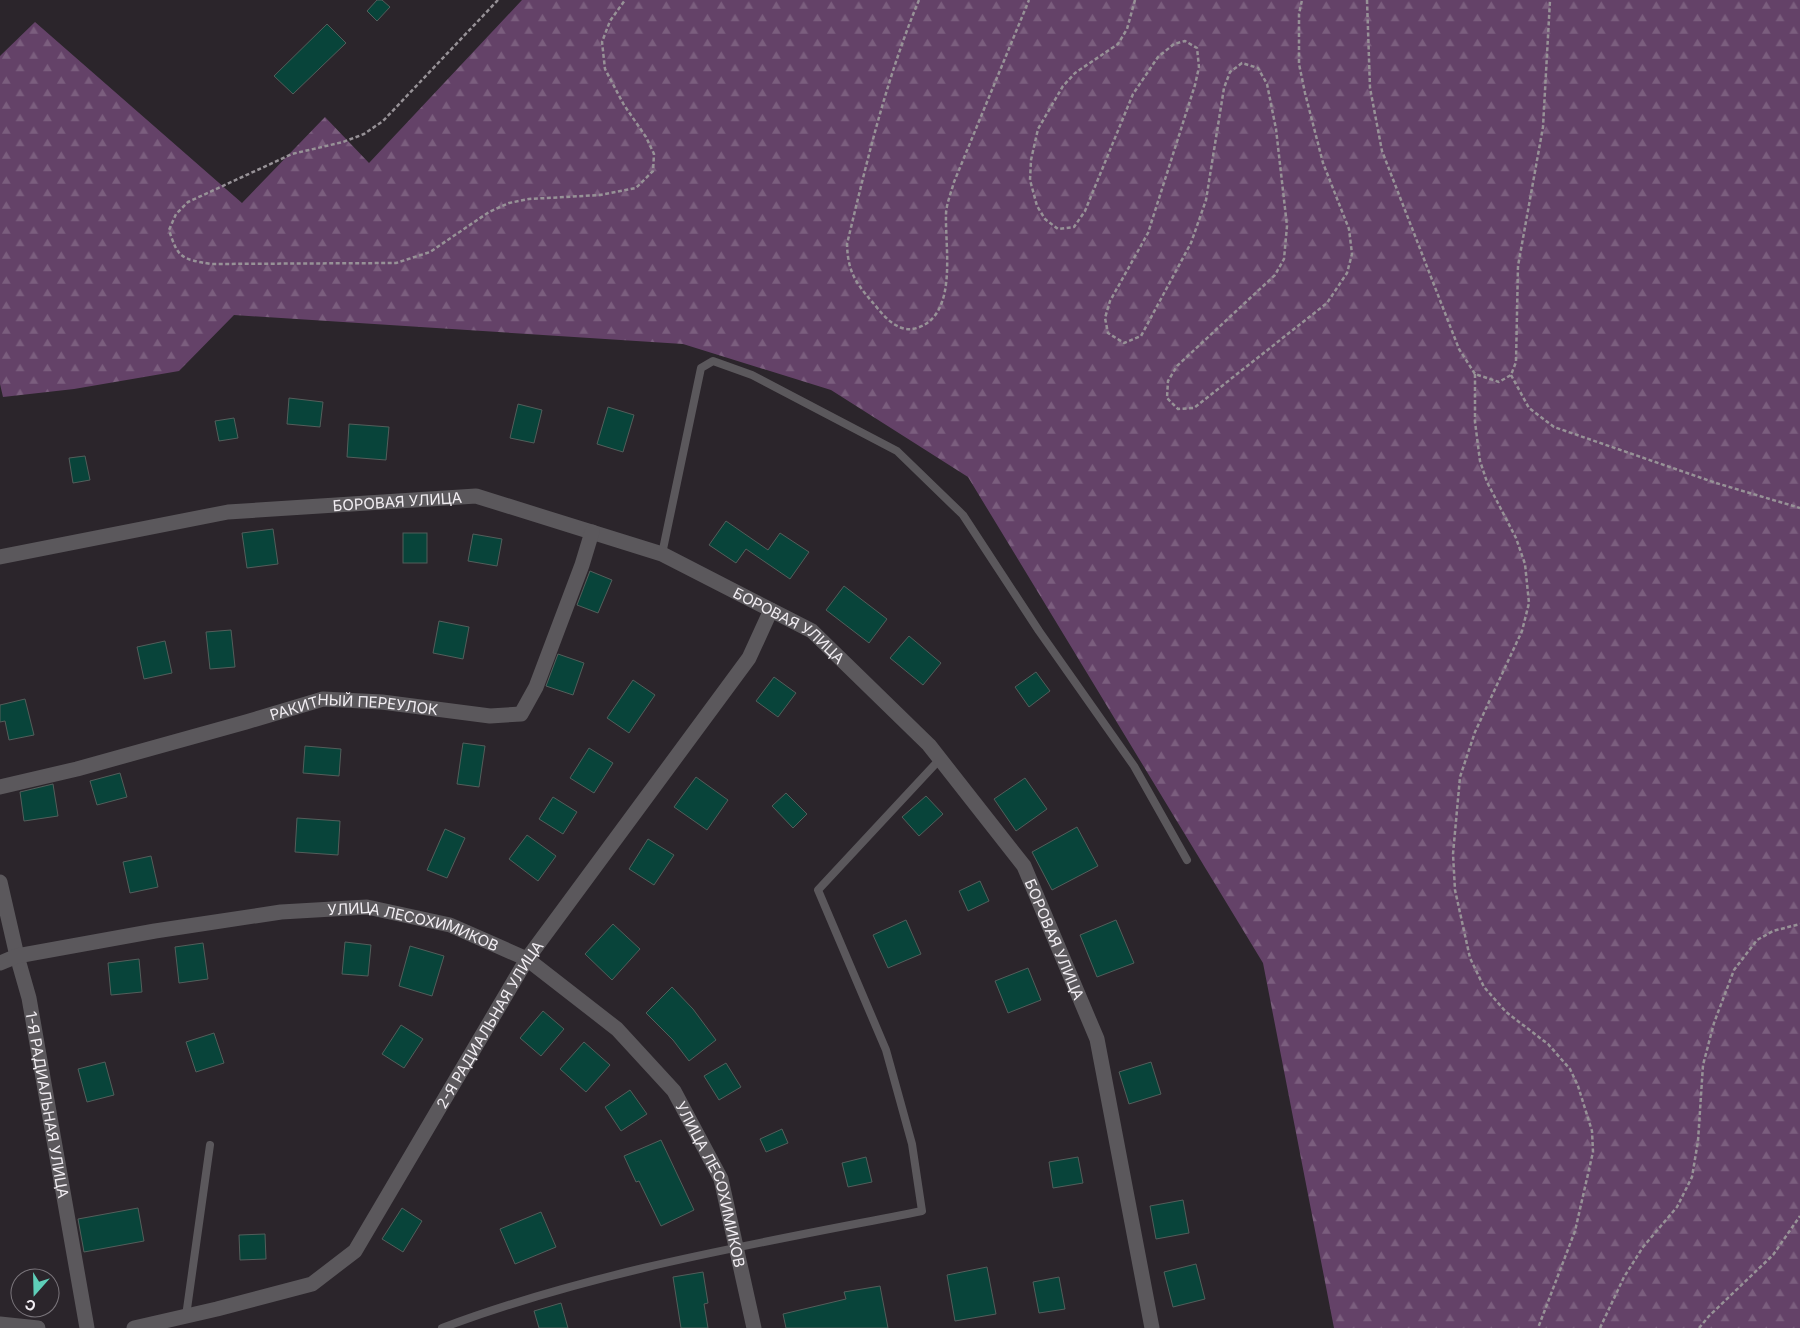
<svg xmlns="http://www.w3.org/2000/svg" width="1800" height="1328" font-family="Inter,sans-serif">
	<style>
		.forest { fill: url(#forest-firs) }
		.building { fill: #08443a; stroke: #535e5b }
		.lines { fill: none; stroke-linecap: round; stroke-linejoin: round }
		.path { stroke: #979297; stroke-width: 2.5; stroke-dasharray: 4 2.5; stroke-linecap: butt }
		.lane { stroke: #5b585c; stroke-width: 8 }
		.street { stroke: #5b585c; stroke-width: 15 }
		.labels { text-anchor: middle; dominant-baseline: central; stroke-width: 4; stroke-linejoin: round; paint-order: stroke }
		.street-label { font-size: 15px; fill: #f1edf2; stroke: #2b252b }
	</style>
	<defs>
		<pattern id="forest-firs" width="22" height="20" patternUnits="userSpaceOnUse" patternTransform="scale(1.25)"><rect width="22" height="20" fill="#644268"/><path d="M5 1l3.5 6h-7zM16 11l3.5 6h-7z" fill="#7b5e7e"/></pattern>
	</defs>
	<rect width="100%" height="100%" fill="#2b252b"/>
	<path class="forest" d="M522,0H1800V1328H1334L1263,963L968,477L831,390L683,344L234,315L179,371L74,389L3,397L0,384V56L35,22L242,203L325,117L369,163Z"/>
	<g class="building">
		<path d="M377,0H382L390,7L377,21L367,11Z"/>
		<path d="M327,24L346,43L293,94L274,76Z"/>
		<path d="M289,398L323,402L320,427L287,424Z"/>
		<path d="M518,404L542,410L534,443L510,438Z"/>
		<path d="M608,407L634,415L623,452L597,444Z"/>
		<path d="M234,418L238,438L219,441L215,421Z"/>
		<path d="M349,424L389,427L386,460L347,457Z"/>
		<path d="M85,456L90,480L73,483L69,458Z"/>
		<path d="M726,521L768,550L780,533L809,552L790,579L746,549L736,563L709,545Z"/>
		<path d="M273,529L278,564L247,568L242,533Z"/>
		<rect x="403" y="533" width="24" height="30"/>
		<path d="M473,534L502,539L497,566L468,561Z"/>
		<path d="M590,571L612,580L598,613L577,605Z"/>
		<path d="M844,586L887,619L869,643L826,610Z"/>
		<path d="M439,621L469,627L463,659L433,653Z"/>
		<path d="M231,630L235,667L210,669L206,632Z"/>
		<path d="M909,636L941,663L923,685L890,658Z"/>
		<path d="M165,641L172,673L144,679L137,647Z"/>
		<path d="M558,654L584,663L573,695L546,686Z"/>
		<path d="M1036,672L1050,691L1029,707L1015,687Z"/>
		<path d="M774,677L796,693L778,717L756,701Z"/>
		<path d="M633,680L655,695L629,733L607,718Z"/>
		<path d="M25,699L34,735L9,740L5,721L0,722V705Z"/>
		<path d="M463,743L485,746L479,787L457,784Z"/>
		<path d="M305,746L341,749L339,776L303,773Z"/>
		<path d="M589,748L613,763L594,793L570,778Z"/>
		<path d="M120,773L127,797L97,805L90,781Z"/>
		<path d="M696,777L728,800L707,830L674,807Z"/>
		<path d="M1025,778L1047,809L1016,831L994,799Z"/>
		<path d="M53,784L58,816L24,821L20,792Z"/>
		<path d="M786,793L807,814L793,828L772,806Z"/>
		<path d="M926,796L943,814L919,836L902,817Z"/>
		<path d="M553,797L577,812L563,834L539,819Z"/>
		<path d="M297,818L340,821L338,855L295,852Z"/>
		<path d="M1077,827L1098,866L1052,890L1032,852Z"/>
		<path d="M445,829L465,838L447,878L427,870Z"/>
		<path d="M527,835L556,856L538,881L509,859Z"/>
		<path d="M648,839L674,855L654,885L629,869Z"/>
		<path d="M151,856L158,887L130,893L123,862Z"/>
		<path d="M980,881L989,901L968,911L959,891Z"/>
		<path d="M906,920L921,954L888,968L873,935Z"/>
		<path d="M1116,920L1134,963L1097,977L1080,935Z"/>
		<path d="M613,924L640,949L612,980L585,954Z"/>
		<path d="M345,942L371,945L368,976L342,974Z"/>
		<path d="M203,943L208,979L179,983L175,947Z"/>
		<path d="M410,946L444,956L432,996L399,986Z"/>
		<path d="M139,959L142,992L111,995L108,963Z"/>
		<path d="M1028,968L1041,1000L1008,1013L995,981Z"/>
		<path d="M672,987L693,1009L716,1040L689,1061L673,1040L646,1013Z"/>
		<path d="M543,1011L564,1029L541,1056L520,1038Z"/>
		<path d="M401,1025L423,1039L404,1068L382,1054Z"/>
		<path d="M214,1033L224,1063L196,1072L186,1042Z"/>
		<path d="M584,1042L610,1065L586,1092L560,1069Z"/>
		<path d="M105,1062L114,1095L87,1102L78,1069Z"/>
		<path d="M1151,1062L1161,1094L1129,1104L1119,1072Z"/>
		<path d="M726,1063L741,1087L719,1100L704,1076Z"/>
		<path d="M630,1090L647,1114L621,1131L605,1107Z"/>
		<path d="M782,1129L788,1143L766,1152L760,1139Z"/>
		<path d="M661,1140L694,1210L661,1226L639,1181L636,1182L624,1156Z"/>
		<path d="M866,1157L872,1182L848,1187L842,1163Z"/>
		<path d="M1078,1157L1083,1183L1053,1188L1049,1162Z"/>
		<path d="M1183,1200L1189,1233L1156,1239L1150,1206Z"/>
		<path d="M138,1208L144,1241L84,1252L78,1219Z"/>
		<path d="M402,1208L422,1221L403,1252L382,1239Z"/>
		<path d="M541,1212L556,1247L515,1264L500,1229Z"/>
		<path d="M265,1234L266,1259L240,1260L239,1235Z"/>
		<path d="M1196,1264L1205,1299L1173,1307L1164,1272Z"/>
		<path d="M987,1267L996,1314L955,1321L947,1275Z"/>
		<path d="M703,1272L708,1303L704,1304L708,1328H681L673,1277Z"/>
		<path d="M1059,1277L1065,1309L1039,1313L1033,1282Z"/>
		<path d="M880,1286L888,1328H786L783,1314L846,1299L844,1292Z"/>
		<path d="M561,1303L568,1328H539L534,1311Z"/>
	</g>
	<g class="lines">
		<g class="path">
			<path d="M498,0L383,121L364,134L343,142L292,154L188,202L176,214L169,230C178,258 181,259 211,264L396,263L430,252L489,212L509,203L529,199L600,195L636,188L653,171L654,154L646,137L624,105L605,69L602,42L610,21L625,0"/>
			<path d="M919,0C886,79 867,161 847,244C848,277 859,286 879,310C888,321 901,333 917,328C958,315 945,249 946,215C946,205 951,193 954,182L1029,0"/>
			<path d="M1135,0L1127,29L1118,44L1075,73L1063,86L1038,129L1031,160L1030,180L1037,206L1045,219L1058,229L1074,227L1085,211L1133,94L1158,57L1174,44L1185,41L1197,48L1199,67L1195,85L1148,233L1110,301L1105,318L1108,333L1124,343L1141,336L1191,243L1206,200L1224,88L1230,72L1242,63L1258,68L1267,84L1276,129L1287,226L1284,259L1275,275L1177,366L1168,381L1167,398L1178,409L1194,408L1327,303L1347,273L1352,254L1349,229L1323,163L1305,93L1299,64V14L1302,0"/>
			<path d="M1367,0L1370,88L1382,151L1459,349L1475,374L1499,382L1511,375L1516,362L1518,266L1543,127L1550,0"/>
			<path d="M1475,374V422L1480,461L1487,482L1516,538L1525,564L1529,603L1522,631L1475,732L1460,777L1453,854L1455,890L1470,958L1484,987L1506,1012L1548,1044L1570,1069L1578,1086L1592,1131L1593,1152L1575,1231L1538,1328"/>
			<path d="M1511,375L1529,408L1554,427L1716,483L1800,508"/>
			<path d="M1600,1328L1624,1277L1643,1247L1677,1207L1692,1177L1698,1141L1703,1065L1714,1023L1734,970L1757,940L1773,931L1800,924"/>
			<path d="M1699,1328L1709,1316L1773,1255L1800,1216"/>
		</g>
		<g class="lane">
			<path d="M662,554L701,368L713,361L752,375L897,451L963,515L1039,631L1134,766L1187,860"/>
			<path d="M186,1316L210,1145"/>
			<path d="M442,1328C596,1270 761,1243 922,1211L912,1144L886,1050L818,890L940,759"/>
		</g>
		<g class="street">
			<path id="s1" d="M0,557L228,512L476,496L662,554L812,631L929,745L1024,866L1097,1039L1152,1328"/>
			<path id="s2" d="M0,787L77,769L246,722L323,699L382,702L490,716L521,714L536,687L582,565L592,532"/>
			<path id="s3" d="M0,882L17,956L29,998L87,1328"/>
			<path id="s4" d="M0,963L17,956L155,931L281,912L367,907L450,925L527,959L617,1029L674,1091L721,1179L754,1328"/>
			<path d="M0,1324L38,1328"/>
			<path id="s5" d="M134,1328L217,1309L312,1284L355,1251L527,959L749,658L771,610"/>
		</g>
	</g>
	<g class="labels">
		<g class="street-label">
			<text stroke="none"><textPath href="#s1" startOffset="402">БОРОВАЯ УЛИЦА</textPath></text>
			<text stroke="none"><textPath href="#s1" startOffset="822">БОРОВАЯ УЛИЦА</textPath></text>
			<text stroke="none"><textPath href="#s2" startOffset="365">РАКИТНЫЙ ПЕРЕУЛОК</textPath></text>
			<text stroke="none"><textPath href="#s4" startOffset="421">УЛИЦА ЛЕСОХИМИКОВ</textPath></text>
			<text stroke="none"><textPath href="#s1" startOffset="1241">БОРОВАЯ УЛИЦА</textPath></text>
			<text stroke="none"><textPath href="#s5" startOffset="501">2-Я РАДИАЛЬНАЯ УЛИЦА</textPath></text>
			<text stroke="none"><textPath href="#s3" startOffset="228">1-Я РАДИАЛЬНАЯ УЛИЦА</textPath></text>
			<text stroke="none"><textPath href="#s4" startOffset="841">УЛИЦА ЛЕСОХИМИКОВ</textPath></text>
		</g>
	</g>
	<g transform="translate(35 1293) rotate(200)"><circle r="24" fill="#2b252b" stroke="#7a757b"/>
	<path d="M0-4L9 19L0 12L-9 19Z" fill="#5eceb8"/>
	<text y="-8" font-size="14" font-weight="bold" text-anchor="middle" fill="#f1edf2">С</text>
	</g>
</svg>
